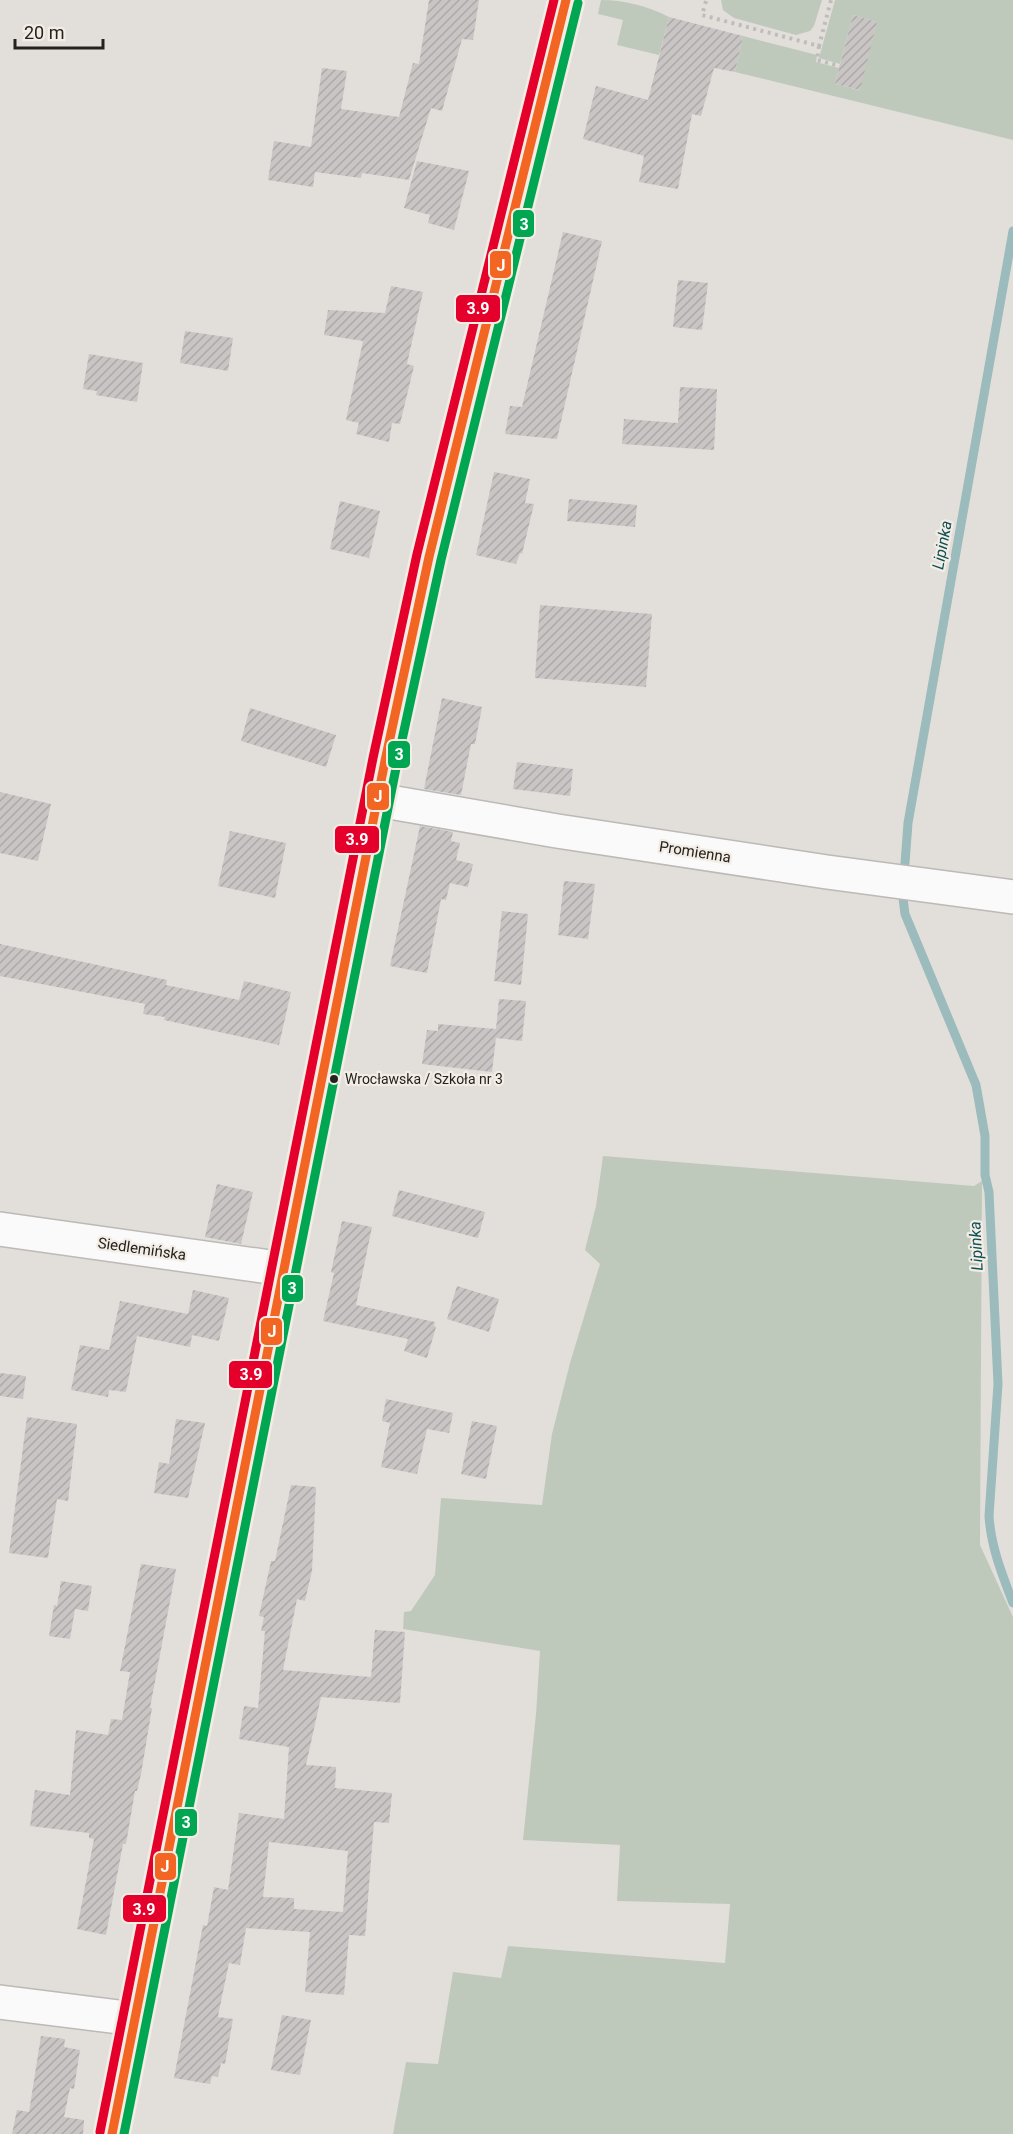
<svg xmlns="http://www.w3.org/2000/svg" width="1013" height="2134" font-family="Roboto,sans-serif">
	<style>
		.grass { fill: #bfc9bb }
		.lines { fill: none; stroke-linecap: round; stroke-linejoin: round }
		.stream { stroke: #9bbbbc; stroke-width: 9 }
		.building { fill: url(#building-hatch); fill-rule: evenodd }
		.minor-casing { stroke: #bcb9b6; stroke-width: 36 }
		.major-casing { stroke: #bcb9b6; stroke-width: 36 }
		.path { stroke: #bfbdbc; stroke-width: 4; stroke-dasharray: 3 4.5; stroke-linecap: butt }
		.minor { stroke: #fbfafa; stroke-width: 33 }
		.major { stroke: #fbfafa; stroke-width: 33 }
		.bus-1-casing { stroke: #f3ede5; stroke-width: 14 }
		.bus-2-casing { stroke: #f3ede5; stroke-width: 14 }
		.bus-3-casing { stroke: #f3ede5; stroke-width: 14 }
		.bus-1 { stroke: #f26522; stroke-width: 9 }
		.bus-2 { stroke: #00a651; stroke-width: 9 }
		.bus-3 { stroke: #e4002b; stroke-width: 9 }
		.bus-dot { fill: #24221f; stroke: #f3ede5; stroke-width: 2 }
		.labels { text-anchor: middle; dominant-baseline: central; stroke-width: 4.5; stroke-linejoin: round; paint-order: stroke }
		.bus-label { font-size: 14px; fill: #24221f; stroke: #f3ede5; text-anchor: start }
		.street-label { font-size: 15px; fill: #24221f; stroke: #f3ede5 }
		.water-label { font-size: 16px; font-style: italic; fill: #0d5156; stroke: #f3ede5 }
		.line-badge { stroke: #f3ede5; stroke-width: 2 }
		.badge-label { font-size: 16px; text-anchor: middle; font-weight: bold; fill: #fff }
	</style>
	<defs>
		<pattern id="building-hatch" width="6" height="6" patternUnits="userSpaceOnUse" patternTransform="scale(1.5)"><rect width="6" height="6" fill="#c8c5c4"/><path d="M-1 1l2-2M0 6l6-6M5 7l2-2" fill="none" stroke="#aca9a8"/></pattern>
	</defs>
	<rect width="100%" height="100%" fill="#e2dfdb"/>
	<g class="grass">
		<path d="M601,0C624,0 648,6 669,17L659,55L617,45L623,20L598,14Z"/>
		<path d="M721,0H822L814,26L810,31L796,35L734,18L723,10Z"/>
		<path d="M835,0H1013V140L735,72L743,36L817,55L816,62L839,68L835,84L859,90L877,22L853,15L840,64L819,58Z"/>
		<path d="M603,1156L974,1186L982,1181L980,1545L1013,1617V2134H393L406,2062L438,2064L453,1972L501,1978L508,1946L725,1963L730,1904L617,1901L620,1845L523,1840L536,1714L540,1651L403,1629L404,1612L411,1611L435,1575L441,1498L542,1505L552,1434L570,1363L600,1264L585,1250L596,1206Z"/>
	</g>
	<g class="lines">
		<g class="stream">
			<path d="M905,863L908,823L1013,231"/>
			<path d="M903,898L905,914L976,1085L985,1136V1175L989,1192L998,1384L989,1516C991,1547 1002,1574 1013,1603"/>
		</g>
	</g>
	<g class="building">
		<path d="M429,0H479L473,40L462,39L442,111L431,108L409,180L362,173L361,178L315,172L313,187L268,180L274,141L311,147L322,68L347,71L341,109L399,117L413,63L419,64Z"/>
		<path d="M853,15L877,22L860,90L835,84Z"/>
		<path d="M669,17L743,36L735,72L714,68L701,116L692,114L678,189L639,182L644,156L583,139L596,86L648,100Z"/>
		<path d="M417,161L469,171L454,230L428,223L430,215L404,208Z"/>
		<path d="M563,232L602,241L557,439L505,434L510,406L522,407Z"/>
		<path d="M678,280L708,283L702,330L673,327Z"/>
		<path d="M391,286L423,292L407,364L414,366L400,424L392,423L389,442L356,434L359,423L346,420L363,341L324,335L328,310L385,313Z"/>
		<path d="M185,331L233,338L228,371L180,363Z"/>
		<path d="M89,354L143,363L137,402L96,395L97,391L83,389Z"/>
		<path d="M680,387L717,389L714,450L622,444L624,419L678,423Z"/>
		<path d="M494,472L530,479L525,503L534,504L522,554L520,553L516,564L476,555Z"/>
		<path d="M569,499L637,505L635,527L567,521Z"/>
		<path d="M340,501L380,511L369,558L330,549Z"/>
		<path d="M540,605L652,614L646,687L535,678Z"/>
		<path d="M442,698L482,707L475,744H471L461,795L424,789Z"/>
		<path d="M250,708L336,735L326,767L241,741Z"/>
		<path d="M517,762L573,769L570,796L513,789Z"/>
		<path d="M0,792L51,804L38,861L0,853Z"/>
		<path d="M420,826L453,832L451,841L460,843L456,860L473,864L468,887L450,883L446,900L441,899L427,973L390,966Z"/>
		<path d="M230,831L286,843L275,898L218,886Z"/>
		<path d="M564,881L595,884L588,939L558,935Z"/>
		<path d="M502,911L528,914L521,985L494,981Z"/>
		<path d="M0,944L167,980L166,985L239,1000L244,981L291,992L279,1045L164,1020L165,1017L143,1014L145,1004L0,976Z"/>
		<path d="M499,999L526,1001L522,1041L496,1038L492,1072L422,1064L427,1030L438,1031V1024L496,1029Z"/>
		<path d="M217,1184L253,1192L241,1244L205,1237Z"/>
		<path d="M399,1190L485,1212L478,1238L392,1216Z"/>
		<path d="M342,1221L372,1227L356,1305L435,1322L434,1326L436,1327L427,1358L404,1351L408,1339L323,1321L334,1273L331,1272Z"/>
		<path d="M457,1286L499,1299L489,1332L447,1319Z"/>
		<path d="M193,1290L229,1298L219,1341L192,1335L190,1347L137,1336L126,1392L109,1390L108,1397L71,1390L80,1345L109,1350L120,1301L188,1314Z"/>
		<path d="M0,1373L26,1376L23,1399L0,1396Z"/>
		<path d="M386,1399L453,1413L449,1433L427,1429L417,1474L381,1467L390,1423L382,1421Z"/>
		<path d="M27,1417L77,1424L68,1501L57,1499L48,1558L9,1553Z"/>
		<path d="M176,1419L205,1423L188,1498L154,1493L159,1462L169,1464Z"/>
		<path d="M472,1421L497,1426L486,1479L461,1474Z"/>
		<path d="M291,1485L316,1487L312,1571L305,1601L297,1599L283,1670L371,1677L375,1630L405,1632L400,1703L321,1697L306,1765L336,1767L335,1788L392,1793L389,1823L374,1822L365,1936L349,1935L344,1995L305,1992L310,1932L246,1928L240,1965L229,1963L219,2011L218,2017L233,2019L225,2064L221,2063L218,2077L212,2076L210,2084L174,2078L203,1925L207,1926L214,1887L228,1890L239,1813L284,1819L289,1747L239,1739L244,1706L258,1708L265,1631H261L264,1617L259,1616L271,1561H275ZM269,1842L348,1851L343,1912L294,1909V1898L263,1897Z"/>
		<path d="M141,1564L176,1569L150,1708H152L141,1774L137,1791H135L126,1844H123L106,1935L77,1929L94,1839L89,1838V1833L30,1826L35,1790L70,1795L76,1730L108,1735L111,1719L122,1720L130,1672L120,1671Z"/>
		<path d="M61,1581L92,1586L88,1611L75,1609L70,1639L49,1636L54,1605L57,1606Z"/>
		<path d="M282,2015L311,2020L300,2075L271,2070Z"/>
		<path d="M41,2036L65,2039L64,2047L80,2050L74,2089L70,2088L64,2117L84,2120L83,2134H12L17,2110L29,2112Z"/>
	</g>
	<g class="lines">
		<g class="minor-casing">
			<g id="minor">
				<path d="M378,800L557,831L827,872L1013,897"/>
				<path d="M0,1229L284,1269"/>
				<path d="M0,2002L135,2019"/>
			</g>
		</g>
		<g class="major-casing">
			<path id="major" d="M112,2134L385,761L429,557L566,0"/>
		</g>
		<g class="path">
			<path d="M706,1L702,15L819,46L831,0"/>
			<path d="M819,46L817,60L840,66"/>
		</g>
		<use href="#minor" class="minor"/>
		<use href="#major" class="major"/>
		<g class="bus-1-casing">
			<path id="bus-1" d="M112,2134L385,761L429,557L566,0"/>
		</g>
		<g class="bus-2-casing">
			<path id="bus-2" d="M124,2134L397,763L441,560L578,3"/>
		</g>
		<g class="bus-3-casing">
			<path id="bus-3" d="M100,2132L373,758L417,554L554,0"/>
		</g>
		<use href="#bus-1" class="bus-1"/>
		<use href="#bus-2" class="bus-2"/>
		<use href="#bus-3" class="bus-3"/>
	</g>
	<circle class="bus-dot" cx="334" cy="1079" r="5"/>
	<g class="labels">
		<g class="bus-label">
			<text x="345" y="1079">Wrocławska / Szkoła nr 3</text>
		</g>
		<g class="street-label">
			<text transform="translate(695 852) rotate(9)">Promienna</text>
			<text transform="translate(142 1249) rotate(8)">Siedlemińska</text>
		</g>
		<g class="water-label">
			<text transform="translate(942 545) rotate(-80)">Lipinka</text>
			<text transform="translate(976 1246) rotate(-93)">Lipinka</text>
		</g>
	</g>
	<g class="line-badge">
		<rect x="512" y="209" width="23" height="29" rx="6" fill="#00a651"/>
		<rect x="489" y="250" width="23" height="29" rx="6" fill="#f26522"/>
		<rect x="455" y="294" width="46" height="29" rx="6" fill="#e4002b"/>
		<rect x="387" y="740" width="24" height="29" rx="6" fill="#00a651"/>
		<rect x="366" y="782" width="24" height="29" rx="6" fill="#f26522"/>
		<rect x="334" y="825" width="46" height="29" rx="6" fill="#e4002b"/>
		<rect x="281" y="1274" width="23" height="29" rx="6" fill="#00a651"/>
		<rect x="260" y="1317" width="23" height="29" rx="6" fill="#f26522"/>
		<rect x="228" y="1360" width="45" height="29" rx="6" fill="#e4002b"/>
		<rect x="174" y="1808" width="24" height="29" rx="6" fill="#00a651"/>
		<rect x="154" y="1852" width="23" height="29" rx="6" fill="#f26522"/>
		<rect x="122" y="1894" width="45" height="29" rx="6" fill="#e4002b"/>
	</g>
	<g class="badge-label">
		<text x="524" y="230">3</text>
		<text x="501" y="271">J</text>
		<text x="478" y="314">3.9</text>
		<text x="399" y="760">3</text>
		<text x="378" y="802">J</text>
		<text x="357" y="845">3.9</text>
		<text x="292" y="1294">3</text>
		<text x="272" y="1337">J</text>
		<text x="251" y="1380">3.9</text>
		<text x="186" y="1828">3</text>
		<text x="165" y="1872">J</text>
		<text x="144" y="1915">3.9</text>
	</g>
	<path d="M15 39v9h88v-9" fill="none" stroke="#24221f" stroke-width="3"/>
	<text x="24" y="39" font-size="18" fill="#24221f" stroke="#f3ede5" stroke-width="4.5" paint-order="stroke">20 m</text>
</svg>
